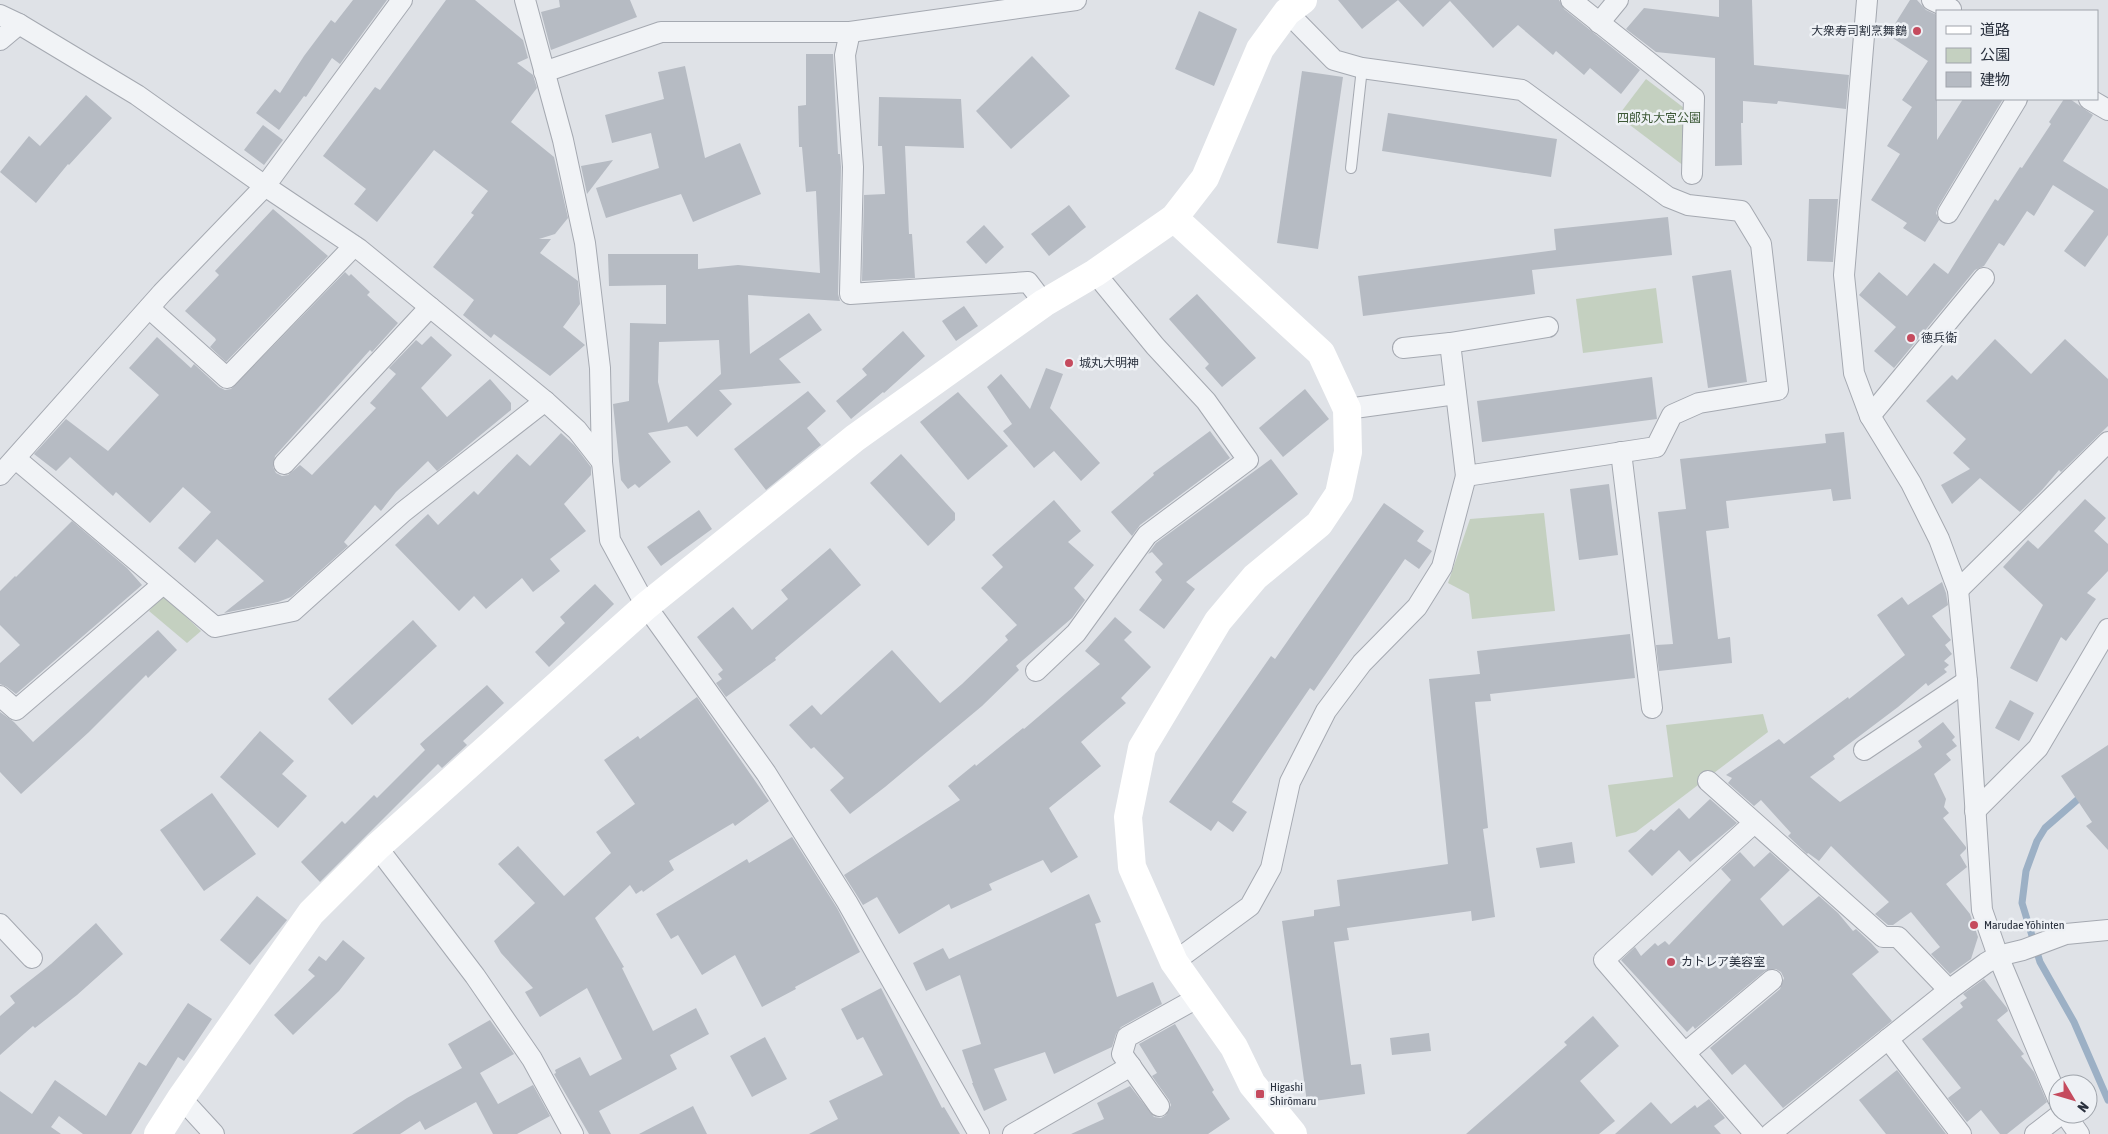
<svg xmlns="http://www.w3.org/2000/svg" width="2108" height="1134" font-family="'Asap Condensed','Noto Sans JP',sans-serif">
	<style>
		.green { fill: #c4d0c0 }
		.lines { fill: none; stroke-linecap: round; stroke-linejoin: round }
		.stream { stroke: #9cb0c5; stroke-width: 7 }
		.building { fill: #b6bbc3; fill-rule: evenodd }
		.lane-casing { stroke: #a5a9b1; stroke-width: 12 }
		.street-casing { stroke: #a5a9b1; stroke-width: 22 }
		.lane { stroke: #f1f3f6; stroke-width: 10 }
		.street { stroke: #f1f3f6; stroke-width: 20 }
		.secondary { stroke: #fff; stroke-width: 28 }
		.poi-dot { fill: #c54b5e; stroke: #eef1f5; stroke-width: 2 }
		.labels { text-anchor: middle; dominant-baseline: central; stroke-width: 5; stroke-linejoin: round; paint-order: stroke }
		.poi-label { font-size: 12px; fill: #29303d; stroke: #eef1f5; text-anchor: start }
		.park-label { font-size: 12px; fill: #3d5837; stroke: #eef1f5 }
	</style>
	<rect width="100%" height="100%" fill="#dfe2e7"/>
	<g class="green">
		<path d="M1646,79L1688,111L1684,166L1618,116Z"/>
		<path d="M1656,288L1663,343L1583,353L1576,299Z"/>
		<path d="M1544,513L1555,611L1472,619L1469,594L1448,583L1470,519Z"/>
		<path d="M163,595L201,631L187,643L149,611Z"/>
		<path d="M1763,714L1768,732L1636,832L1616,837L1608,785L1673,777L1666,725Z"/>
	</g>
	<g class="lines">
		<path class="stream" d="M2084,794L2045,828L2037,841L2026,871L2022,903L2040,962L2074,1022L2108,1100"/>
	</g>
	<g class="building">
		<path d="M353,0H387L340,64L332,58L306,97L304,96L279,130L256,113L275,89L280,93L304,56L331,20L335,23Z"/>
		<path d="M446,0H475L523,40L528,58L517,63L533,75L537,88L511,122L554,157L568,218L555,234L539,239H551L540,253L578,281L580,304L563,327L585,345L550,376L494,334L491,338L463,315L474,300L433,267L474,215L471,213L488,191L434,150L377,222L354,204L366,189L323,156L375,87L380,90Z"/>
		<path d="M559,0H630L637,17L551,50L541,12L560,7Z"/>
		<path d="M1338,0H1559L1564,9L1640,70L1621,94L1590,68L1584,75L1556,51L1553,55L1518,25L1493,48L1450,1L1423,27L1398,0L1362,29Z"/>
		<path d="M1719,0H1752L1754,65L1849,75L1846,109L1778,101L1777,104L1743,101V123H1741L1742,165L1715,166V58L1656,52L1626,29L1644,8L1719,17Z"/>
		<path d="M1910,0H1917L1926,10L1937,15V140L1963,99H2003L1938,207L1936,213L1939,220L1925,242L1903,228L1907,223L1871,200L1900,154L1887,146L1912,107L1902,100L1928,61L1888,35Z"/>
		<path d="M1199,11L1237,29L1214,86L1175,69Z"/>
		<path d="M806,54H833L838,154H840L841,167L838,294L840,301L748,295L750,354L809,313L822,330L779,359L801,383L719,390L732,404L697,437L687,426L648,433L671,462L639,488L635,484L628,489L621,480L613,404L629,401L630,323L666,324V285L609,286L608,254H698V269L738,265L820,273L816,191L806,192L802,147H799L798,106L806,105ZM719,340L721,374L668,423L658,382L659,342Z"/>
		<path d="M1032,56L1070,96L1011,149L976,111Z"/>
		<path d="M685,66L705,158L740,143L761,194L693,222L681,194L606,218L596,188L659,168L651,133L612,143L605,115L664,99L658,72Z"/>
		<path d="M1302,71L1343,77L1318,249L1277,243Z"/>
		<path d="M86,95L112,118L69,165L68,164L36,203L0,172L29,136L40,146Z"/>
		<path d="M879,97L961,99L964,148L905,146L909,234H912L915,278L862,281L864,195L885,194L882,146H878Z"/>
		<path d="M2064,99H2070L2093,115L2063,161L2108,189V235L2085,267L2064,251L2094,211L2053,185L2034,216L2027,211L2004,246L1999,243L1984,266L1975,270L1894,368L1874,351L1896,327L1859,295L1879,272L1907,296L1934,263L1948,274L1995,199L1998,201L2020,167L2022,168L2051,124L2049,122Z"/>
		<path d="M1388,113L1557,139L1551,177L1382,151Z"/>
		<path d="M263,125L283,140L264,165L244,150Z"/>
		<path d="M613,160L587,194L581,166Z"/>
		<path d="M1809,199H1838L1833,262L1807,261Z"/>
		<path d="M1069,205L1086,227L1049,256L1031,234Z"/>
		<path d="M273,209L328,256L226,362L210,347L216,340L215,338L185,311L219,275L215,271Z"/>
		<path d="M1668,217L1672,255L1532,270L1535,294L1363,316L1358,276L1556,250L1554,229Z"/>
		<path d="M984,225L1004,247L986,264L966,242Z"/>
		<path d="M1731,270L1747,382L1708,388L1692,276Z"/>
		<path d="M345,272L349,276L351,274L370,292L367,295L398,323L372,352L370,350L275,456L273,467L276,473L282,476L288,475L300,465L312,475L376,408L370,403L396,374L389,368L416,340L422,345L431,336L452,355L421,388L447,417L490,379L511,403V410L437,471L428,461L396,492L381,511L375,505L344,542L348,546L291,597L278,602L224,613L264,581L217,539L195,563L178,548L211,512L183,487L150,523L116,492L113,496L70,457L56,471L34,454L66,419L108,451L159,395L129,368L157,337L191,368L194,364L219,387L225,390L231,389Z"/>
		<path d="M1197,294L1256,358L1222,387L1205,368L1209,364L1169,319Z"/>
		<path d="M964,306L978,326L956,341L942,321Z"/>
		<path d="M903,331L925,356L884,393L883,392L851,419L836,401L867,375L862,369Z"/>
		<path d="M1995,339L2031,374L2065,339L2108,379V426L2061,472L2059,470L2042,490L2020,512L1980,478L1952,504L1941,485L1970,469L1953,453L1966,439L1926,401L1952,375L1957,380Z"/>
		<path d="M1046,368L1063,374L1050,408L1100,463L1081,481L1054,451L1034,468L1003,431L1012,424L987,387L1001,374L1030,409Z"/>
		<path d="M1652,377L1657,419L1482,442L1477,401Z"/>
		<path d="M1305,389L1329,419L1283,457L1259,428Z"/>
		<path d="M808,391L826,411L807,428L821,445L766,490L734,449Z"/>
		<path d="M958,392L1008,446L968,480L920,422Z"/>
		<path d="M1210,431L1230,458L1140,525L1132,536L1111,512L1154,475L1153,473Z"/>
		<path d="M1844,432L1851,499L1833,501L1831,489L1726,501L1729,528L1706,531L1718,639L1730,637L1732,663L1659,671L1656,645L1673,644L1658,512L1686,509L1680,459L1826,443L1825,434Z"/>
		<path d="M561,433L575,446L591,467V475L564,504L586,531L550,559L560,571L533,592L522,578L486,609L474,596L459,611L395,545L428,514L438,525L474,491L478,495L517,454L530,466Z"/>
		<path d="M901,454L955,513V520L928,546L870,483Z"/>
		<path d="M1271,459L1298,494L1186,582L1195,589L1164,629L1139,610L1162,580L1155,572L1163,564L1152,552L1148,554L1156,543Z"/>
		<path d="M1609,484L1618,555L1579,560L1570,489Z"/>
		<path d="M2085,499L2106,518L2094,531L2108,544V571L2087,593L2096,599L2066,641L2061,637L2037,682L2010,668L2043,605L2003,567L2028,540L2038,549Z"/>
		<path d="M1054,500L1081,531L1068,542L1094,565L1074,588L1085,600L1072,618L1016,666L1019,670L982,706L885,787L850,814L830,790L844,778L814,747L811,749L789,725L812,705L821,715L892,650L940,703L962,684L1008,640L1005,636L1017,625L981,588L1003,567L992,555Z"/>
		<path d="M1384,503L1424,531L1417,541L1432,551L1419,569L1405,559L1314,691L1310,688L1232,802L1247,812L1233,832L1218,821L1211,831L1169,802L1271,656L1275,659Z"/>
		<path d="M699,510L712,529L661,566L647,547Z"/>
		<path d="M72,521L127,568L142,585L16,694L7,687L0,684V663L20,645L0,625V591L15,576L16,577Z"/>
		<path d="M830,548L861,585L775,658L776,660L726,697L716,683L722,679L718,674L723,670L697,637L733,607L752,630L788,599L781,590Z"/>
		<path d="M1942,582L1946,593L1948,605L1932,616L1951,640L1945,645L1952,654L1944,661L1949,665L1944,669L1947,672L1928,686L1926,683L1898,707L1833,756L1835,759L1810,777L1840,802L1922,747L1918,741L1943,722L1955,737L1952,740L1957,746L1946,754L1951,760L1934,774L1946,799L1944,807L1949,813L1943,818L1966,847V849L1960,855L1967,867L1946,884L1970,914L1978,937L1971,959L1950,974L1931,954L1940,947L1911,912L1893,925H1888L1875,914L1889,902L1831,846L1819,861L1808,853L1807,854L1788,836L1791,833L1761,800L1754,806L1728,783L1732,778L1726,775L1779,739L1784,744L1848,697L1849,699L1905,655L1877,615L1902,597L1908,605Z"/>
		<path d="M595,584L614,604L549,667L535,652L565,623L560,617Z"/>
		<path d="M1115,617L1132,632L1124,640L1151,667L1121,698L1126,703L1081,742L1101,766L1049,808L1078,857L1051,873L1043,860L989,884L992,890L951,909L949,904L899,934L877,897L863,905L844,875L960,800L948,786L975,764L976,766L1023,728L1024,729L1100,664L1085,651Z"/>
		<path d="M413,620L437,646L352,725L328,699Z"/>
		<path d="M158,630L177,650L148,678L146,675L89,732L21,794L0,772V712L14,722L33,742Z"/>
		<path d="M1630,634L1635,678L1490,694L1491,701L1475,702L1488,828L1483,829L1495,917L1472,921L1471,911L1347,928L1349,940L1334,942L1351,1065L1361,1064L1365,1094L1307,1102L1282,921L1314,916V910L1340,906L1337,880L1448,864L1429,679L1480,674L1477,651Z"/>
		<path d="M487,685L504,703L463,741L467,745L442,768L438,764L320,882L301,862L342,821L345,824L374,795L377,798L425,750L420,744Z"/>
		<path d="M697,697L769,801L735,826L733,823L669,861L674,870L643,892L642,890L636,894L630,885L595,918L624,967L622,968L653,1031L696,1008L709,1034L670,1055L677,1069L599,1111L611,1134H589L554,1074L556,1073L555,1070L580,1057L590,1076L622,1059L587,988L540,1017L525,992L533,988L501,953L494,941L535,903L498,864L518,846L564,896L611,853L596,832L635,804L604,760L638,736L640,739Z"/>
		<path d="M2010,700L2034,713L2019,741L1995,728Z"/>
		<path d="M260,731L294,761L282,774L307,796L278,828L220,777Z"/>
		<path d="M2108,745V850L2086,826L2092,822L2061,776Z"/>
		<path d="M212,793L256,854L204,891L160,830Z"/>
		<path d="M1710,799L1737,823L1690,862L1679,850L1652,876L1628,851L1651,829L1654,831L1679,808L1689,819Z"/>
		<path d="M792,837L837,908L860,952L795,987L796,989L762,1007L735,955L702,975L678,935L671,939L656,914L747,859L749,863Z"/>
		<path d="M1572,842L1575,863L1540,868L1536,848Z"/>
		<path d="M1740,852L1754,867L1770,852L1790,870L1760,899L1783,926L1819,896L1838,913L1853,931L1856,929L1871,943L1879,952L1852,974L1892,1021L1783,1108L1745,1064L1732,1075L1710,1048L1780,989L1784,978L1781,972L1776,969L1765,971L1695,1029L1693,1026L1687,1032L1621,960L1635,947L1641,956L1655,943L1658,946L1665,941L1669,945L1731,880L1721,869Z"/>
		<path d="M1089,894L1101,922L1095,924L1117,997L1153,982L1162,1004L1121,1027L1116,1034L1112,1047L1054,1074L1045,1052L994,1069L1007,1100L984,1111L972,1083H973L962,1050L981,1044L960,975L926,991L913,963L943,948L949,959Z"/>
		<path d="M257,896L287,920L250,965L220,940Z"/>
		<path d="M96,923L123,954L77,995L35,1028L33,1026L0,1055V1016L15,1003L10,996L51,964Z"/>
		<path d="M343,940L365,958L339,991L293,1035L274,1015L315,976L308,970L319,956L326,961Z"/>
		<path d="M1984,979L2007,1008L2008,1011L1997,1020L2024,1054L2021,1056L2034,1072L2047,1102L2007,1134H2000L1981,1110L1967,1122L1948,1098L1961,1088L1922,1039L1963,1007L1960,1003L1967,998L1963,994Z"/>
		<path d="M881,988L942,1108L944,1107L960,1134H809L838,1119L829,1101L883,1075L863,1037L857,1040L841,1009Z"/>
		<path d="M188,1003L212,1019L184,1061L178,1057L131,1134H83L59,1116L51,1127L61,1134H0V1091L32,1114L55,1080L106,1116L139,1062L146,1066Z"/>
		<path d="M1593,1016L1619,1046L1580,1081L1615,1121L1599,1134H1466L1567,1045L1564,1042Z"/>
		<path d="M490,1020L514,1054L480,1073L498,1104L533,1085L550,1116L517,1134H493L476,1102L425,1130L420,1121L400,1134H352L407,1098L462,1068L448,1044Z"/>
		<path d="M1175,1024L1214,1090L1212,1092L1230,1119L1208,1134H1071L1104,1119L1097,1103L1130,1086L1154,1117L1161,1118L1166,1115L1171,1105L1169,1100L1152,1076L1157,1073L1139,1044Z"/>
		<path d="M1429,1033L1431,1051L1392,1055L1390,1038Z"/>
		<path d="M765,1037L787,1079L752,1097L730,1056Z"/>
		<path d="M1897,1070L1946,1134H1886L1859,1100Z"/>
		<path d="M1709,1099L1725,1118L1714,1126L1721,1134H1615L1651,1102L1671,1124L1695,1105L1697,1108Z"/>
		<path d="M693,1106L707,1134H639Z"/>
	</g>
	<g class="lines">
		<g class="lane-casing">
			<path id="lane" d="M1351,168L1362,68"/>
		</g>
		<g class="street-casing">
			<g id="street">
				<path d="M525,0L563,140L585,243L600,368L602,462L610,540L646,606L766,773L847,902L979,1134"/>
				<path d="M1571,0L1694,98L1692,174"/>
				<path d="M1867,0L1844,275L1854,373L1870,416L1911,483L1939,539L1958,590L1967,681L1982,910L1998,956L2058,1099"/>
				<path d="M1932,0L1951,9"/>
				<path d="M1287,12L1334,60L1362,68L1522,90L1668,197L1688,205L1741,211L1761,244L1778,390L1699,403L1672,415L1656,447L1466,476L1450,343L1548,327"/>
				<path d="M0,15L19,24L137,95L265,186L359,249L545,401L577,430L602,462"/>
				<path d="M1599,23L1618,0"/>
				<path d="M850,32L845,55L853,167L850,294L1028,282L1044,303"/>
				<path d="M0,40L19,24"/>
				<path d="M544,72L661,32H850L1076,0"/>
				<path d="M2089,99L2108,110"/>
				<path d="M1948,213L2017,99"/>
				<path d="M149,308L227,378L354,246"/>
				<path d="M1403,348L1450,343"/>
				<path d="M1347,409L1456,394"/>
				<path d="M1870,416L1984,278"/>
				<path d="M1621,452L1652,708"/>
				<path d="M16,459L215,627L293,611L403,512L545,401"/>
				<path d="M284,464L430,307"/>
				<path d="M0,475L162,293L265,186L402,0"/>
				<path d="M1958,590L2108,442"/>
				<path d="M1036,671L1076,633L1147,535L1248,460L1206,401L1155,346L1095,273"/>
				<path d="M0,696L16,710L163,584"/>
				<path d="M1864,750L1967,681"/>
				<path d="M1708,781L1883,937H1898L1949,990"/>
				<path d="M1975,811L2038,748L2108,629"/>
				<path d="M1754,823L1604,960L1755,1134"/>
				<path d="M377,847L475,976L532,1059L573,1134"/>
				<path d="M0,924L32,958"/>
				<path d="M1174,962L1250,906L1271,868L1290,782L1326,711L1362,663L1417,607L1442,567L1466,476"/>
				<path d="M1888,1039L1961,1134"/>
				<path d="M1685,1053L1772,980"/>
				<path d="M181,1098L214,1134"/>
				<path d="M1159,1106L1122,1054L1127,1037L1199,997"/>
				<path d="M2065,1114L2079,1134"/>
				<path d="M1013,1134L1131,1066"/>
				<path d="M1770,1134L1949,990L1986,963L1998,956L2023,950L2066,934L2108,930"/>
				<path d="M2035,1134L2061,1114"/>
			</g>
		</g>
		<use href="#lane" class="lane"/>
		<use href="#street" class="street"/>
		<g class="secondary">
			<path d="M1174,218L1321,353L1347,409L1348,452L1339,494L1319,524L1255,577L1218,621L1142,748L1128,817L1132,867L1174,962L1234,1047L1252,1084L1293,1134"/>
			<path d="M158,1134L181,1098L311,913L377,847L646,606L855,438L1044,303L1095,273L1174,218L1205,178L1260,49L1287,12L1303,0"/>
		</g>
	</g>
	<g class="poi-dot">
		<circle cx="1917" cy="31" r="5"/>
		<circle cx="1911" cy="338" r="5"/>
		<circle cx="1069" cy="363" r="5"/>
		<circle cx="1974" cy="925" r="5"/>
		<circle cx="1671" cy="962" r="5"/>
		<rect x="1255" y="1089" width="10" height="10" rx="2.5"/>
	</g>
	<g class="labels">
		<g class="poi-label">
			<text x="1907" y="31" text-anchor="end">大衆寿司割烹舞鶴</text>
			<text x="1921" y="338">徳兵衛</text>
			<text x="1079" y="363">城丸大明神</text>
			<text x="1984" y="925">Marudae Yōhinten</text>
			<text x="1681" y="962">カトレア美容室</text>
			<text x="1270" y="1087">Higashi<tspan x="1270" dy="14">Shirōmaru</tspan></text>
		</g>
		<g class="park-label">
			<text x="1659" y="118">四郎丸大宮公園</text>
		</g>
	</g>
	<rect x="1936" y="10" width="162" height="90" fill="#eef1f5" stroke="#9fa4ab"/>
	<rect x="1946" y="26" width="25" height="8" fill="#ffffff" stroke="#9fa4ab"/>
	<text x="1980" y="35" font-size="15" fill="#29303d">道路</text>
	<rect x="1946" y="48" width="25" height="15" fill="#c4d0c0" stroke="#9fa4ab"/>
	<text x="1980" y="60" font-size="15" fill="#29303d">公園</text>
	<rect x="1946" y="72" width="25" height="15" fill="#b6bbc3" stroke="#9fa4ab"/>
	<text x="1980" y="85" font-size="15" fill="#29303d">建物</text>
	<g transform="translate(2073 1099) rotate(128)"><circle r="24" fill="#eef1f5" stroke="#9fa4ab"/>
	<path d="M0-4L9 19L0 12L-9 19Z" fill="#c54b5e"/>
	<text y="-8" font-size="14" font-weight="bold" text-anchor="middle" fill="#29303d">N</text>
	</g>
</svg>
